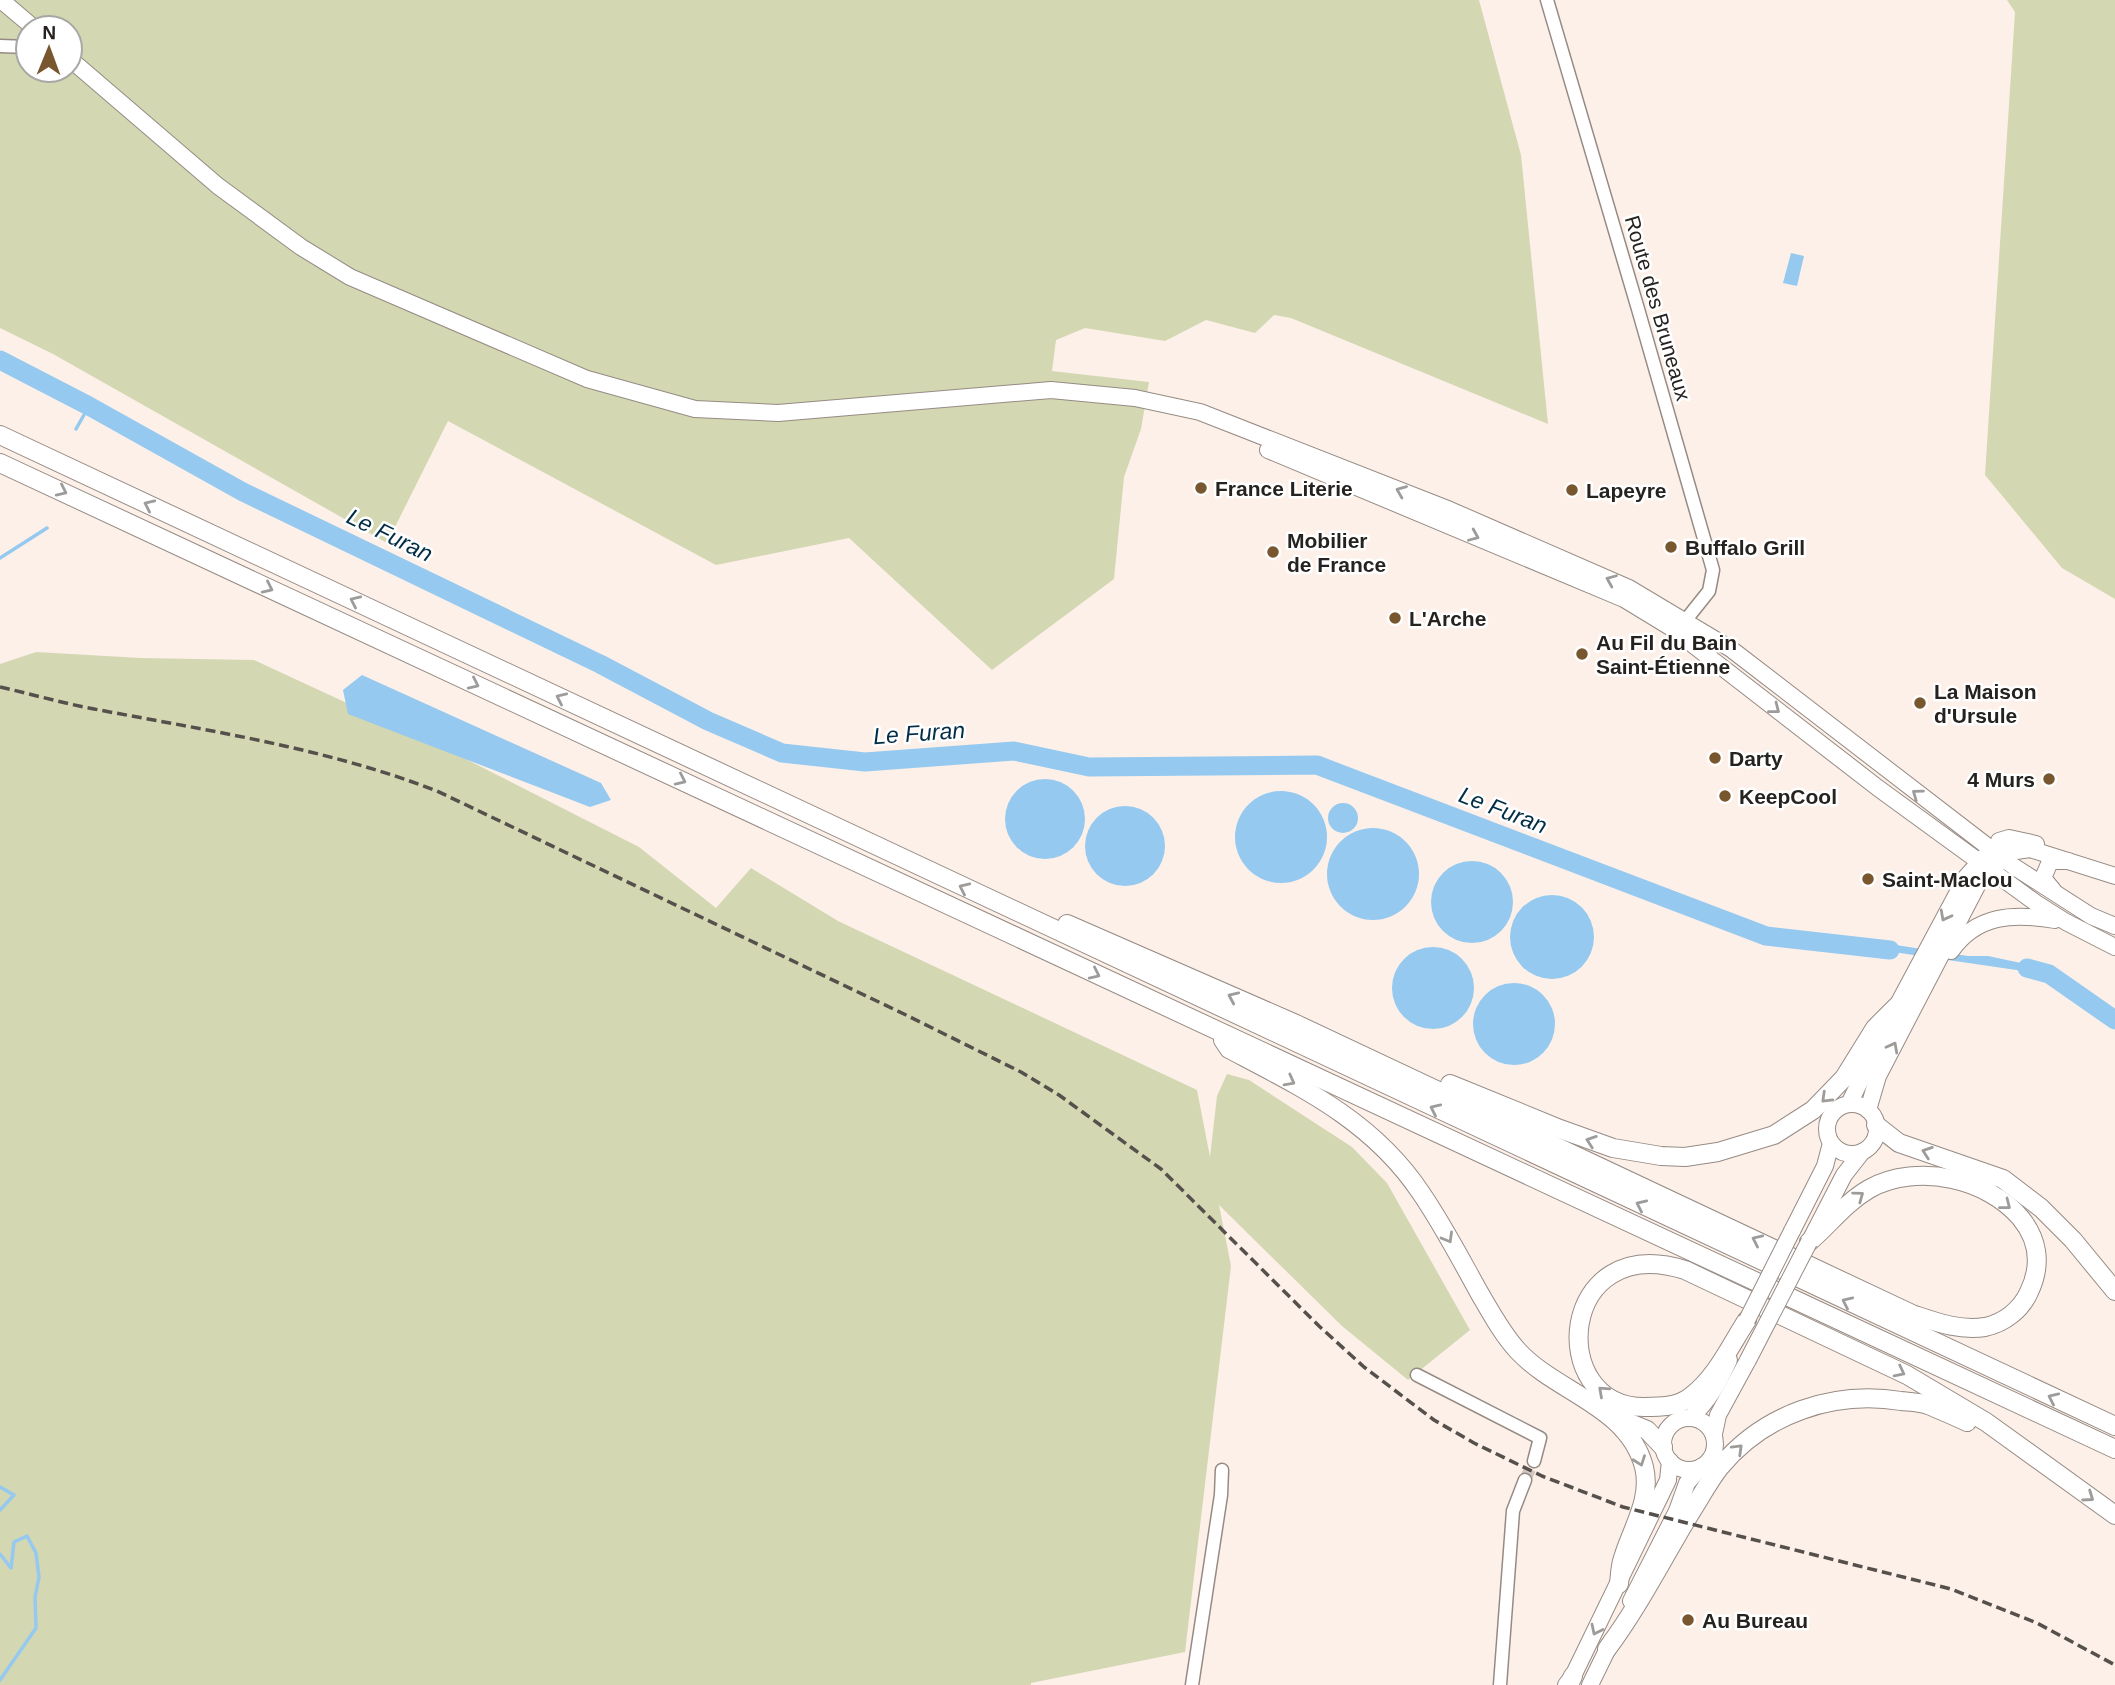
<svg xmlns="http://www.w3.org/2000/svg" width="2115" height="1685" font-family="Arial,sans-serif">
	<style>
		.green { fill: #d3d7b2; fill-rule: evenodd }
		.water { fill: #95c9ef }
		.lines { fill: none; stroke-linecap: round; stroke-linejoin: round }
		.stream { stroke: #95c9ef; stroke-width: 3.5 }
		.river { stroke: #95c9ef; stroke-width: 19 }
		.minor-tunnel { stroke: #d2c7c1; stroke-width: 12; stroke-dasharray: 12 6; stroke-linecap: butt }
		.minor-casing { stroke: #968b84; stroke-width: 15 }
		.major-casing { stroke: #968b84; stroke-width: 18 }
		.highway-casing { stroke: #968b84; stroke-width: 20 }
		.minor { stroke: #fff; stroke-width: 12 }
		.major { stroke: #fff; stroke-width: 16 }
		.highway { stroke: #fff; stroke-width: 18 }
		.rail { stroke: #56504c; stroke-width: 3.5; stroke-dasharray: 10 5; stroke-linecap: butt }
		.major-bridge-casing { stroke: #968b84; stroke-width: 18; stroke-linecap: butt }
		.major-bridge { stroke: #fff; stroke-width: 16 }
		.oneway { stroke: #9d9c9a }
		.poi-dot { fill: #79572e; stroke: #fff; stroke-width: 2.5 }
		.labels { text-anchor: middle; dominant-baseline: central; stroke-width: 5; stroke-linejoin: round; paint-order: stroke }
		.street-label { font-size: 21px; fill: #26221f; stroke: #fff }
		.poi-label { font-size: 21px; font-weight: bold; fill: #26221f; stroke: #fff; text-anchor: start }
		.water-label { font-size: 23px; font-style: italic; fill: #012d46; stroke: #fff }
	</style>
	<rect width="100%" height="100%" fill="#fdf0e9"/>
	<g class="green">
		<path d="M0,0H1479L1521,155L1548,424L1291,318L1274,315L1255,333L1206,320L1165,341L1085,328L1056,340L1052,371L1149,382L1141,429L1124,477L1114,579L992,670L849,538L716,565L448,421L387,543L53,354L0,328ZM28,28H70V70H28Z"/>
		<path d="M2007,0H2115V599L2062,568L1985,475L2015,12Z"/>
		<path d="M36,652L141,658L254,660L444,748L639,847L716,908L751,868L838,921L1197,1090L1210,1157L1217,1096L1227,1074L1249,1080L1352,1147L1387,1183L1470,1330L1408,1380L1342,1326L1219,1205L1231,1266L1185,1652L1031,1683V1685H0V664Z"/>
	</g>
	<g class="water">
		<path d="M1791,253L1804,256L1797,286L1783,283Z"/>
		<path d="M362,675L601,783L611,800L590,807L348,714L343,690Z"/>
		<circle cx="1045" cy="819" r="40"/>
		<circle cx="1281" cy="837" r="46"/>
		<circle cx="1343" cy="818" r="15"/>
		<circle cx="1125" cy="846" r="40"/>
		<circle cx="1373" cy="874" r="46"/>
		<circle cx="1472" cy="902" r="41"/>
		<circle cx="1552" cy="937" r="42"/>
		<path d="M1863,940L1968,956H1988L2035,966L2051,971L2048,977L2030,972L1866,948Z"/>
		<circle cx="1433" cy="988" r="41"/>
		<circle cx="1514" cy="1024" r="41"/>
	</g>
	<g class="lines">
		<g class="stream">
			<path d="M76,429L89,406"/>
			<path d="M0,558L47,528"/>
			<path d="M0,1487L14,1495L0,1510"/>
			<path d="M0,1554L11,1568L14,1542L27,1536L36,1553L39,1577L35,1597L36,1628L0,1680"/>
		</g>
		<g class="river">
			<path d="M0,360L89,406L243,492L600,664L708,721L782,753L865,762L1014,751L1089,767L1317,765L1766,936L1890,950"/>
			<path d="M2027,968L2049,974L2115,1020"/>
		</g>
		<path class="minor-tunnel" d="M1525,1480L1534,1461"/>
		<g class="minor-casing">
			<g id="minor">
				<path d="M1547,0L1638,309L1713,570L1709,591L1685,621L1677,624"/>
				<path d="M0,46L28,47"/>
				<path d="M1417,1375L1540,1438L1534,1461"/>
				<path d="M1192,1685L1221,1495L1222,1470"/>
				<path d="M1500,1685L1513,1511L1525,1480"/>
			</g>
		</g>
		<g class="major-casing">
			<g id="major">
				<path d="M1,0L34,28"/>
				<path d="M70,59L218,186L301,247L350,277L587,379L695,409L778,413L1051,390L1135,398L1200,412L1450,510L1629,588L1731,649L2013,866L2091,916L2115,926"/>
				<path d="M1268,450L1624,599L1670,627L1878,788L2036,903L2066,922L2115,947"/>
				<path d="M1995,860L1999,841L2009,838L2036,844"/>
				<path d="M1997,864L2009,852L2030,849L2115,876"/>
				<path d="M2053,890L2043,878L2049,864L2053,861H2068"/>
				<path d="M1951,951C1977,914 2014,913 2055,920"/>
				<path d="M1849,1104L1897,1006L1966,877L1985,856"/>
				<circle cx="1852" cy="1129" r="25"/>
				<path d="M1868,1110L1878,1076L1980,880L1982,859"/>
				<path d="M1792,1231L1825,1166L1831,1143"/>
				<path d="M1812,1237L1844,1175L1862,1152"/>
				<path d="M1691,1417C1709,1401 1719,1382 1729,1360"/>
				<circle cx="1689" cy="1444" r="26"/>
				<path d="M1714,1434L1718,1415L1748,1360"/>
				<path d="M1631,1601L1677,1511L1687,1483L1701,1467"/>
				<path d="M1566,1685L1573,1676L1668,1480L1670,1461"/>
				<path d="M1590,1685L1612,1640"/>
			</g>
		</g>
		<g class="highway-casing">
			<g id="highway">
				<path d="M0,435L2115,1426"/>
				<path d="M0,463L2115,1449"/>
				<path d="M1067,924L1296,1024L1912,1314C1936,1322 1959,1331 1985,1327C2004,1323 2021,1310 2029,1292C2057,1234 2004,1190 1952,1179C1925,1173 1893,1175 1869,1189C1845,1203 1829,1225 1809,1242"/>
				<path d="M1223,1040L1229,1049C1303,1088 1373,1121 1421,1193C1443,1225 1461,1260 1480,1294C1491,1313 1503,1335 1518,1351C1557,1393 1628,1406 1644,1467C1652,1499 1632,1528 1623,1558C1620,1566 1620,1575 1619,1584"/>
				<path d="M1450,1084L1560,1129L1613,1148L1661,1156L1685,1157L1718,1152L1774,1135L1813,1110L1844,1078L1875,1028L1897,1006"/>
				<path d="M1876,1125L1899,1143L2003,1179L2041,1208L2073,1240L2115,1291"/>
				<path d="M1747,1320C1730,1346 1716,1378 1690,1397C1678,1407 1659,1407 1644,1407C1545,1407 1558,1230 1685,1270L1907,1375L1986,1422L2115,1515"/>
				<path d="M1615,1417L1647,1430L1663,1447"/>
				<path d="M1607,1649C1639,1606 1663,1558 1691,1512C1700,1498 1709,1481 1720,1467C1764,1414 1833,1390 1901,1401C1910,1402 1919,1402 1928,1405C1941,1410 1954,1416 1967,1422"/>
				<path d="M1569,1685L1573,1676"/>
			</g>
		</g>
		<use href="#minor" class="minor"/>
		<use href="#major" class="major"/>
		<use href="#highway" class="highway"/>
		<path class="rail" d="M0,687C31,694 62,703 94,709C210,731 326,748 437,791L906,1015L1021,1072L1059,1095L1161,1169L1319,1326L1364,1367L1434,1420L1474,1443L1542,1476L1623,1507L1951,1589L2037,1623L2115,1665"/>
		<g class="major-bridge-casing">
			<g id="major-bridge">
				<path d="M1747,1320L1792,1231"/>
				<path d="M1748,1360L1809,1242"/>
			</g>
		</g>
		<use href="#major-bridge" class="major-bridge"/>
	</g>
	<defs><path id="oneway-chevron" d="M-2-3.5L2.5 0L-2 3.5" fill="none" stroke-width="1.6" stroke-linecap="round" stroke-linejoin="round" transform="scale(1.75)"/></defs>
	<g class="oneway">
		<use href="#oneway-chevron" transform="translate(62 491) rotate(25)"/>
		<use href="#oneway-chevron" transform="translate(1401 491) rotate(-158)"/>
		<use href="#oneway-chevron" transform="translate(149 505) rotate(-155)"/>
		<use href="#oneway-chevron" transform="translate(1474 536) rotate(23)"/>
		<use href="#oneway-chevron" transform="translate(1611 580) rotate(-157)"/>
		<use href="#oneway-chevron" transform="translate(268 588) rotate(25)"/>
		<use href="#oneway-chevron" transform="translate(355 601) rotate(-155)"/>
		<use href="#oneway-chevron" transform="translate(474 684) rotate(25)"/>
		<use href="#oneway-chevron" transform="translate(561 698) rotate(-155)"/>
		<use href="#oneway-chevron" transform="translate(1775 709) rotate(38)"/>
		<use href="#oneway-chevron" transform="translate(681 780) rotate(25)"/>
		<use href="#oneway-chevron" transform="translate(1917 794) rotate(-144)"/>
		<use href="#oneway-chevron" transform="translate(964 888) rotate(-155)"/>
		<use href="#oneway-chevron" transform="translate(1945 916) rotate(118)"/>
		<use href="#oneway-chevron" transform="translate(1095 974) rotate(25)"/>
		<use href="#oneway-chevron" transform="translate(1233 997) rotate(-156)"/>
		<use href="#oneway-chevron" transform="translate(1893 1047) rotate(-62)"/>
		<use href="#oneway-chevron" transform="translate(1290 1081) rotate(28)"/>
		<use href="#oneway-chevron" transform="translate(1826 1098) rotate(136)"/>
		<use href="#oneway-chevron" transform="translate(1435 1109) rotate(-155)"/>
		<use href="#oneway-chevron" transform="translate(1591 1141) rotate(-161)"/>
		<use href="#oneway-chevron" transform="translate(1927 1152) rotate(-161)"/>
		<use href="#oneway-chevron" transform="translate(1859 1196) rotate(-36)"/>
		<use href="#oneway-chevron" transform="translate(1641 1205) rotate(-155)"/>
		<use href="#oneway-chevron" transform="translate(2006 1205) rotate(38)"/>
		<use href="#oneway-chevron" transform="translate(1448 1238) rotate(60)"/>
		<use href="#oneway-chevron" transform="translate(1757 1240) rotate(-155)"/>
		<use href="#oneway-chevron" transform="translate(1847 1302) rotate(-155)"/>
		<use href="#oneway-chevron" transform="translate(1900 1372) rotate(27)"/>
		<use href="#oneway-chevron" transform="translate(1603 1391) rotate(-138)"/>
		<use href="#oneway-chevron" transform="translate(2053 1398) rotate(-155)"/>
		<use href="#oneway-chevron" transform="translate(1738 1449) rotate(-44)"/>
		<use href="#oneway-chevron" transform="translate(1640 1461) rotate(70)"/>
		<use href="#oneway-chevron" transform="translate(2089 1497) rotate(35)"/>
		<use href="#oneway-chevron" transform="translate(1596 1630) rotate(116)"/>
	</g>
	<g class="poi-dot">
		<circle cx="1201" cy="488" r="7"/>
		<circle cx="1572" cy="490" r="7"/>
		<circle cx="1671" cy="547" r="7"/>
		<circle cx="1273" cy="552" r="7"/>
		<circle cx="1395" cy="618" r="7"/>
		<circle cx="1582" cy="654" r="7"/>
		<circle cx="1920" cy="703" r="7"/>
		<circle cx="1715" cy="758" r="7"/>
		<circle cx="2049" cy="779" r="7"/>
		<circle cx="1725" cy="796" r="7"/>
		<circle cx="1868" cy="879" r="7"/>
		<circle cx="1688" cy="1620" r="7"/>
	</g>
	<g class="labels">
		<g class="street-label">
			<text transform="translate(1658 308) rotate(74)">Route des Bruneaux</text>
		</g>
		<g class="poi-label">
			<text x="1215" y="488">France Literie</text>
			<text x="1586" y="490">Lapeyre</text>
			<text x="1287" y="540">Mobilier<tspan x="1287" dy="24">de France</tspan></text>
			<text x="1685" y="547">Buffalo Grill</text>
			<text x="1409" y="618">L'Arche</text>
			<text x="1596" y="642">Au Fil du Bain<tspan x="1596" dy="24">Saint-Étienne</tspan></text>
			<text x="1934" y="691">La Maison<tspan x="1934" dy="24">d'Ursule</tspan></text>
			<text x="1729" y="758">Darty</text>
			<text x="2035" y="779" text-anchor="end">4 Murs</text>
			<text x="1739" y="796">KeepCool</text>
			<text x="1882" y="879">Saint-Maclou</text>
			<text x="1702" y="1620">Au Bureau</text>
		</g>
		<g class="water-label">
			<text transform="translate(390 535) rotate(26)">Le Furan</text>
			<text transform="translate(919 733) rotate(-4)">Le Furan</text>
			<text transform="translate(1503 810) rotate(21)">Le Furan</text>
		</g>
	</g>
	<g transform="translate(49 49) rotate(1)"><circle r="33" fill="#ffffff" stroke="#a8a7a5" stroke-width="2"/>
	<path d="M0-5L12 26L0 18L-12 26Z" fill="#79572e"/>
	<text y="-10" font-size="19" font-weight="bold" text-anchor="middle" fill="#26221f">N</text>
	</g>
</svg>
